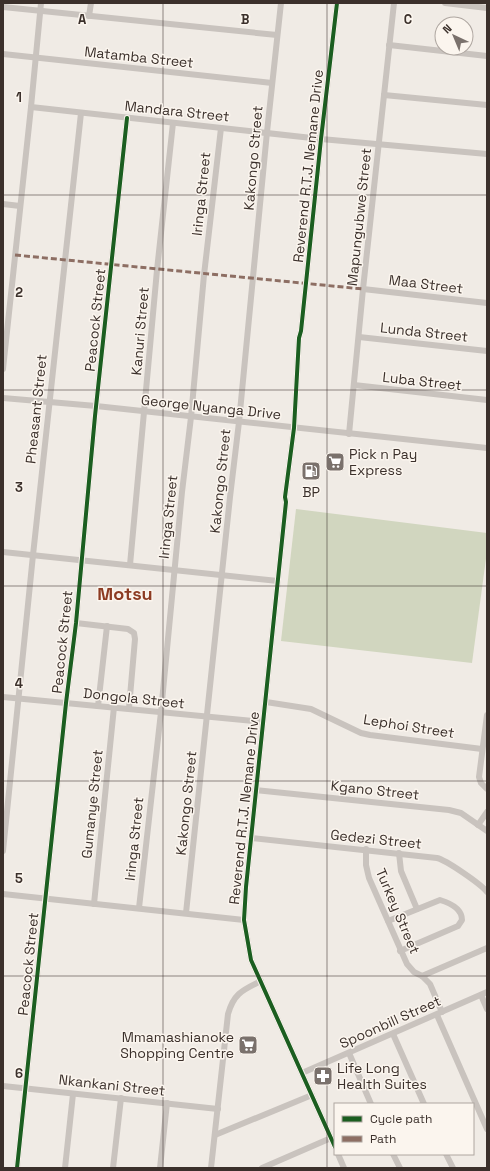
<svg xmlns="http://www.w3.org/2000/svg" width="490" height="1171" font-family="'Space Grotesk',sans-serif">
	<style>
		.green { fill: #d1d6bf }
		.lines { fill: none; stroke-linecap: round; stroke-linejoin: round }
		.minor { stroke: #c9c3be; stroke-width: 6 }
		.quiet { stroke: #8d6e63; stroke-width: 3; stroke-dasharray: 6 3; stroke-linecap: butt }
		.cycleway-casing { stroke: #fbf5ee; stroke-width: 6 }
		.cycleway { stroke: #1b5e20; stroke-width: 4 }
		.grid { fill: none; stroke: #3b302b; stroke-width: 1; stroke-opacity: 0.55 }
		.labels { text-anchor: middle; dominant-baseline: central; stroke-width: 3; stroke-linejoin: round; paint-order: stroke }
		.street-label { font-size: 14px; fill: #3b302b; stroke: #fbf5ee }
		.poi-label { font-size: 14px; fill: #3b302b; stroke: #fbf5ee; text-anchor: start }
		.district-label { font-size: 18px; font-weight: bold; fill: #8c3b22; stroke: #fbf5ee }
		.grid-label { font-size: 13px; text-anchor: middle; font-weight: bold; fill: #3b302b; stroke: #fbf5ee; stroke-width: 3; stroke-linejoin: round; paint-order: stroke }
	</style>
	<rect width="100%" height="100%" fill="#f0ebe5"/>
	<path class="green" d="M296,509L487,533V551L472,663L281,641Z"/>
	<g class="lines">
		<g class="minor">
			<path d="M445,3L487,8"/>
			<path d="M3,7L277,35"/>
			<path d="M89,16L91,3"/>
			<path d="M389,45L487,56"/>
			<path d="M3,54L272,83"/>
			<path d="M384,95L487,105"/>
			<path d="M31,107L321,139L487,154"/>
			<path d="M3,204L20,206"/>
			<path d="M363,289L487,303"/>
			<path d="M359,337L487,351"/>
			<path d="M3,369L31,107L41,3"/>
			<path d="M354,385L487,400"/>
			<path d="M3,398L96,406L487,448"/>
			<path d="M349,434L363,289L394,3"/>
			<path d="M3,552L278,581"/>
			<path d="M130,565L157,270L173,123"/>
			<path d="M76,623L128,629L134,633L135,639L129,708"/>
			<path d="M3,697L263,722"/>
			<path d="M266,702L311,709L361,733L370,735L482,749"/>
			<path d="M98,706L107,626"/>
			<path d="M487,715L479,777L481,783L487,789"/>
			<path d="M255,790L449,810L461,813L487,831"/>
			<path d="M478,825L487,812"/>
			<path d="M251,838L437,858C446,860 481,884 487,892"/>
			<path d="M366,849V865L369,878L407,964L414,972L422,976L487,948"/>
			<path d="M3,851L33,555L81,113"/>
			<path d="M399,853L401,871L417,909"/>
			<path d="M3,894L244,920"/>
			<path d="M94,904L114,707"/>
			<path d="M139,908L161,712L182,492L191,417L204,275L221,128"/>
			<path d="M186,913L230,497L239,422L267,132L281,3"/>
			<path d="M388,921L440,900C450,903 462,908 462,920L458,926L400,951"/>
			<path d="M422,976L430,984L442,1012"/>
			<path d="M481,995L487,1009"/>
			<path d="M437,1015L487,1129"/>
			<path d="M393,1034L424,1104"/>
			<path d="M349,1053L371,1104"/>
			<path d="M302,1073L487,992"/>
			<path d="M3,1086L218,1109"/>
			<path d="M215,1135L312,1095"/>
			<path d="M335,1147L251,960L244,920L246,887L286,502L285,497L294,428L299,338L301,331L321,139L337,3"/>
			<path d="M338,1154L344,1168"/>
			<path d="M393,1154L400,1168"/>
			<path d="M446,1154L453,1168"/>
			<path d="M17,1168L66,703L76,623L95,416L127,118"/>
			<path d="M65,1168L73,1094"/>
			<path d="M113,1168L121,1098"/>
			<path d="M160,1168L167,1103"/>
			<path d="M211,1168L228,1014C234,993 243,990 261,981"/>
			<path d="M262,1168L331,1138"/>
		</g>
		<path class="quiet" d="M15,255L363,289"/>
		<g class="cycleway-casing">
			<g id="cycleway">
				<path d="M335,1147L251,960L244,920L246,887L286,502L285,497L294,428L299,338L301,331L321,139L337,3"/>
				<path d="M17,1168L66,703L76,623L95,416L127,118"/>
			</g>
		</g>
		<use href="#cycleway" class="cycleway"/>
	</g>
	<path class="grid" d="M163,3V1168M327,3V1168M3,195H487M3,390H487M3,586H487M3,781H487M3,976H487"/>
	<defs>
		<g id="supermarket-square" transform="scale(1)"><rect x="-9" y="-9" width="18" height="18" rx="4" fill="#7a716c" stroke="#fbf5ee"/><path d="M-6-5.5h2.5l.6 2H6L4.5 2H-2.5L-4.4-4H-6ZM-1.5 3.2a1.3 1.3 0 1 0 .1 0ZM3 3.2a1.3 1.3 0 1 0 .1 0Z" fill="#fff"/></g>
		<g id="fuel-square" transform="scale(1)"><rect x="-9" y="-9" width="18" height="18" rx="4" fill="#7a716c" stroke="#fbf5ee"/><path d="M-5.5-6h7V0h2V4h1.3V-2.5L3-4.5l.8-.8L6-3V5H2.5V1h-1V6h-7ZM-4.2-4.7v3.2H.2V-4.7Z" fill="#fff"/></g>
		<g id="pharmacy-square" transform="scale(1)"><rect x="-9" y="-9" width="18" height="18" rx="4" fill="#7a716c" stroke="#fbf5ee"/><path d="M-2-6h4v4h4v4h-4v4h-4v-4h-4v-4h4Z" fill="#fff"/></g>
	</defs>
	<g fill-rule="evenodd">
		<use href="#supermarket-square" x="335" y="462"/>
		<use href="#fuel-square" x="311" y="471"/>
		<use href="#supermarket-square" x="248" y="1045"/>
		<use href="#pharmacy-square" x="323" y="1076"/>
	</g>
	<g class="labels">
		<g class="street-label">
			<text transform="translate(139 57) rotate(6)">Matamba Street</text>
			<text transform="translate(177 111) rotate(6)">Mandara Street</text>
			<text transform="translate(253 158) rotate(-85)">Kakongo Street</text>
			<text transform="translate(308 166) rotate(-84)">Reverend R.T.J. Nemane Drive</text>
			<text transform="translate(201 194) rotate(-84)">Iringa Street</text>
			<text transform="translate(359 217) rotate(-84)">Mapungubwe Street</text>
			<text transform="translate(426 284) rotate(7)">Maa Street</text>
			<text transform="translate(95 320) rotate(-84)">Peacock Street</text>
			<text transform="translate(140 331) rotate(-85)">Kanuri Street</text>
			<text transform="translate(424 332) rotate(6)">Lunda Street</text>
			<text transform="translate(422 381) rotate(6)">Luba Street</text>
			<text transform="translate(211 407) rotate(6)">George Nyanga Drive</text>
			<text transform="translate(36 409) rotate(-84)">Pheasant Street</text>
			<text transform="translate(220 481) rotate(-84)">Kakongo Street</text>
			<text transform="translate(168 517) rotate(-84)">Iringa Street</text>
			<text transform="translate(62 642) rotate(-84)">Peacock Street</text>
			<text transform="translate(134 698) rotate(6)">Dongola Street</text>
			<text transform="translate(409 726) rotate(9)">Lephoi Street</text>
			<text transform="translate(375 790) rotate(6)">Kgano Street</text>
			<text transform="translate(186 803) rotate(-84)">Kakongo Street</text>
			<text transform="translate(92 804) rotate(-84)">Gumanye Street</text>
			<text transform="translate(244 808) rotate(-84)">Reverend R.T.J. Nemane Drive</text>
			<text transform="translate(134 839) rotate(-84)">Iringa Street</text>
			<text transform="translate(376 839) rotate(6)">Gedezi Street</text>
			<text transform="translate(398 911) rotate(67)">Turkey Street</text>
			<text transform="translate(28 964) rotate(-84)">Peacock Street</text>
			<text transform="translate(390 1022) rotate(-24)">Spoonbill Street</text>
			<text transform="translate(112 1085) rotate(6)">Nkankani Street</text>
		</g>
		<g class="poi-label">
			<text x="349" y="454">Pick n Pay<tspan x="349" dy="16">Express</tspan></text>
			<text x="311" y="492" text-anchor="middle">BP</text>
			<text x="234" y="1037" text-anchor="end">Mmamashianoke<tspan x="234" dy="16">Shopping Centre</tspan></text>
			<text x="337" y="1068">Life Long<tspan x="337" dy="16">Health Suites</tspan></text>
		</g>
		<g class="district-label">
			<text x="125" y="593">Motsu</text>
		</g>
	</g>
	<g class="grid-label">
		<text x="82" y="24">A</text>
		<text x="245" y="24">B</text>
		<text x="408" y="24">C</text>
		<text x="19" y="102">1</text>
		<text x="19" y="297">2</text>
		<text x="19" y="492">3</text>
		<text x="19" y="688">4</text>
		<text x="19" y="883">5</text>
		<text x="19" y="1078">6</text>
	</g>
	<rect width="490" height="1171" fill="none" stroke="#3b302b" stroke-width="8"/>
	<rect x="334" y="1103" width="140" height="52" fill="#fbf5ee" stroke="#aea6a0"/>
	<rect x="342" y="1116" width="20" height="6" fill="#1b5e20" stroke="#aea6a0"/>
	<text x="370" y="1123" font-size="12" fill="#3b302b">Cycle path</text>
	<rect x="342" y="1136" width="20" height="6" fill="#8d6e63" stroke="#aea6a0"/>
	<text x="370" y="1143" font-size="12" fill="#3b302b">Path</text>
	<g transform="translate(454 36) rotate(316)"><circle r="19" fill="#fbf5ee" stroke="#aea6a0"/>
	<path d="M0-3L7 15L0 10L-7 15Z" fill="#7a716c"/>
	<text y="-6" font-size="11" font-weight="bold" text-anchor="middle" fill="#3b302b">N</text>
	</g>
</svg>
